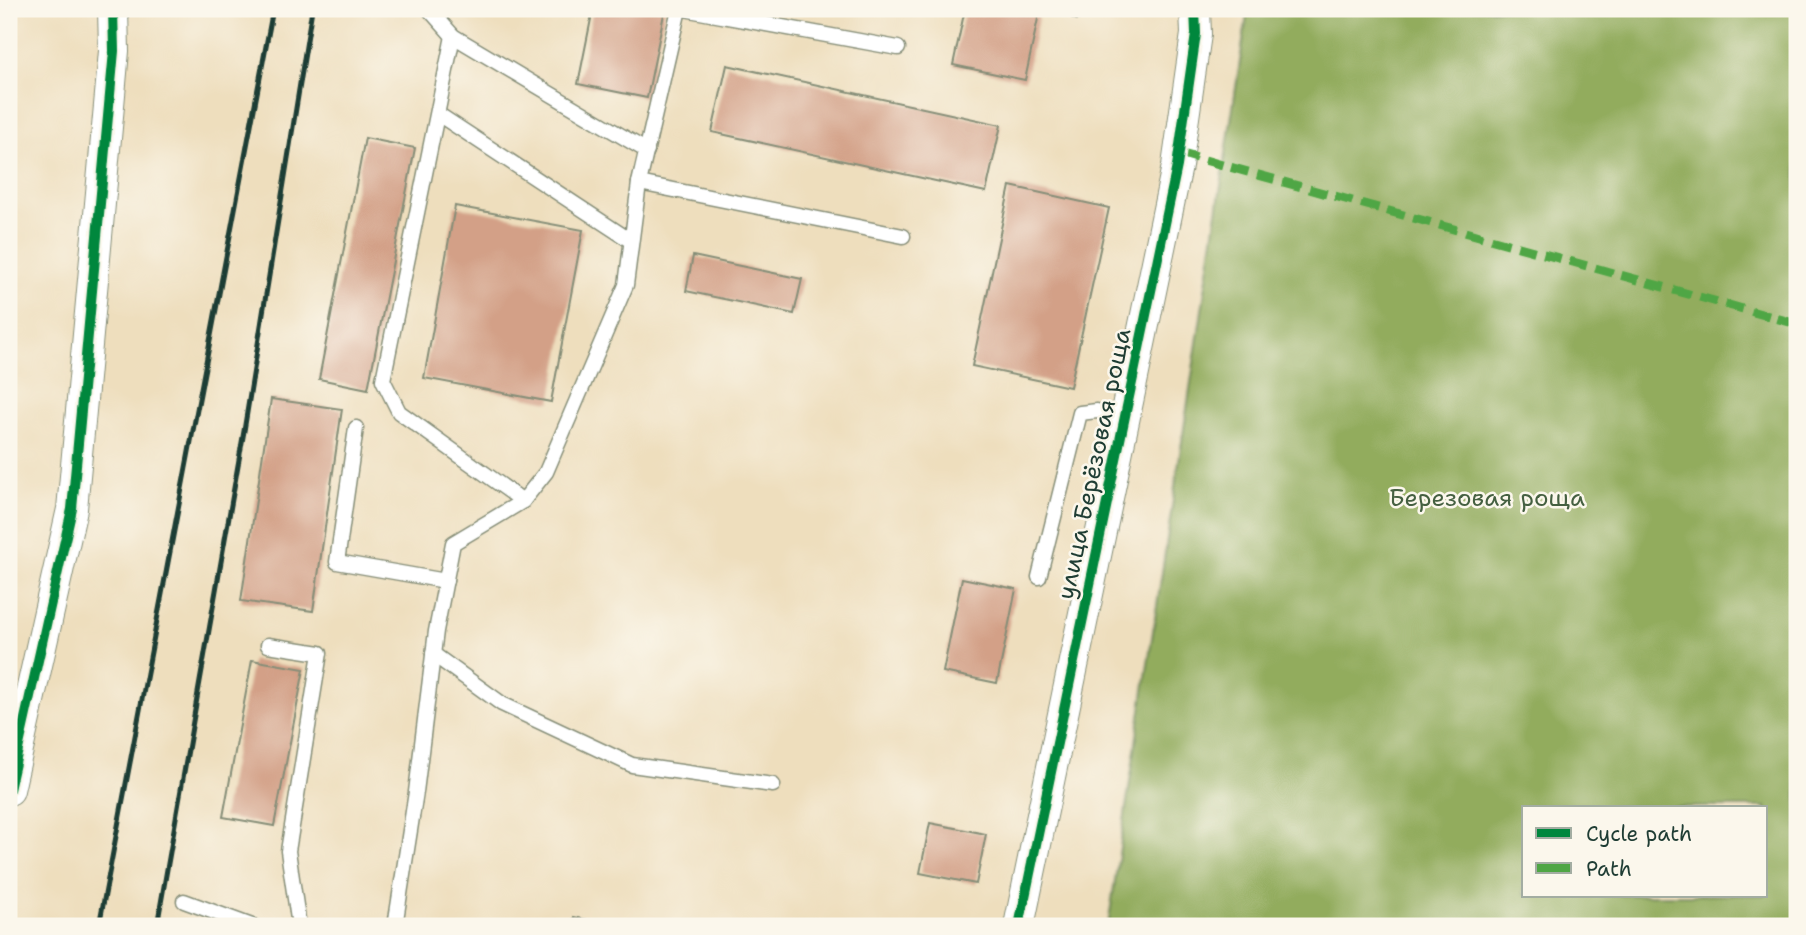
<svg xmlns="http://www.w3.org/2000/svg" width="1806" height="935" font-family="'Shantell Sans',sans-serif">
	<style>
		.forest { fill: #92ac5d; stroke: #587448; stroke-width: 2; fill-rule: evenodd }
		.building { fill: #d3a087 }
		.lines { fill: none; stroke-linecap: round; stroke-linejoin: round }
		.service-casing { stroke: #868e78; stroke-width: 17 }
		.minor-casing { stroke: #868e78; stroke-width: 32 }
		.service { stroke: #fff; stroke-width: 14 }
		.minor { stroke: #fff; stroke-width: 30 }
		.rail { stroke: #1f3d34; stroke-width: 5 }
		.quiet { stroke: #4fa644; stroke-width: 9; stroke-dasharray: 18 9; stroke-linecap: butt }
		.cycleway-casing { stroke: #fbf7ec; stroke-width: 15 }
		.cycleway { stroke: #00873e; stroke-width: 10 }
		.labels { text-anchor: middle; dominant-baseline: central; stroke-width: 5; stroke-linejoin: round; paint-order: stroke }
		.street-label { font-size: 24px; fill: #1f3d34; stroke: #fbf7ec }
		.park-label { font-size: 24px; fill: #456041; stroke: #fbf7ec }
	</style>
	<rect width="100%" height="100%" fill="#fbf7ec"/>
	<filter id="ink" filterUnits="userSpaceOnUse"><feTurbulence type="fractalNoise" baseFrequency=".0143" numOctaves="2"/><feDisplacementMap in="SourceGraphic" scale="14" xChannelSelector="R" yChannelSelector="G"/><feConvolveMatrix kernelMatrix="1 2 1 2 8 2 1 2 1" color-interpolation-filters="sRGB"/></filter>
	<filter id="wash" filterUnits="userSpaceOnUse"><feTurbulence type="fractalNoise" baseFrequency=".00686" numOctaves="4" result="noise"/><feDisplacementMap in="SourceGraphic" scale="28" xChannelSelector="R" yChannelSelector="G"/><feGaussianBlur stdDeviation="1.57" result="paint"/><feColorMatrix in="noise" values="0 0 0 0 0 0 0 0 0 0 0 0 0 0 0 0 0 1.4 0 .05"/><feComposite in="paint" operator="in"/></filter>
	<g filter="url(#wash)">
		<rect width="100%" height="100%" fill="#eedebd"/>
		<path class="forest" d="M1248,9H1797V926H1108ZM1524,807H1766V895H1524Z"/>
		<g id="blocks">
			<g class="building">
				<path d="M593,9H665L647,98L578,84Z"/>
				<path d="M965,9H1040L1025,80L953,65Z"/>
				<path d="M727,65L1001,125L986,192L712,132Z"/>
				<path d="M365,138L415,148L368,389L319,379Z"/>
				<path d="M1010,186L1109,208L1070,387L972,366Z"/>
				<path d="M455,206L583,230L551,402L424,378Z"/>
				<path d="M693,256L802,279L794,314L686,291Z"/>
				<path d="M271,399L342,409L313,611L241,601Z"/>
				<path d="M962,578L1016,589L997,683L943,672Z"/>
				<path d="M252,660L304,669L274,826L223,817Z"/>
				<path d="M930,823L986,834L976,884L920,873Z"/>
				<path d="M574,917L610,925V926H572Z"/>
			</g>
		</g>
	</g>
	<g filter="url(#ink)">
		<use href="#blocks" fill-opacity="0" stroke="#868e78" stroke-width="2"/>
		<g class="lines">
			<g class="service-casing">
				<g id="service">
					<path d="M429,9L453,36L647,151"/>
					<path d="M679,9L639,183L903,236"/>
					<path d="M684,9L711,14"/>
					<path d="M712,9L711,14L898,48"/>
					<path d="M1076,9L1077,12"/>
					<path d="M453,36L383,380L399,412L523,501"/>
					<path d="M438,114L631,241"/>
					<path d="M356,428L337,562L446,581"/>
					<path d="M1039,577L1080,413L1097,411L1125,417"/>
					<path d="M268,645L320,653L288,851L299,926"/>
					<path d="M433,654L502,704L632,765L773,785"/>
					<path d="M184,901L252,926"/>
					<path d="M395,926L416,792L436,631L453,543L523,501L546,472L626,285L639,183"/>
				</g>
			</g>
			<g class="minor-casing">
				<g id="minor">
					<path d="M9,790L72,509L114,51L113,9"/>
					<path d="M1019,926L1177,166L1196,34L1195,9"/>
				</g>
			</g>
			<use href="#service" class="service"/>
			<use href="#minor" class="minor"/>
			<g class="rail">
				<path d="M99,926L273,9"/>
				<path d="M157,926L244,431L312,9"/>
			</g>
			<path class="quiet" d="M1179,153L1797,324"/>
			<g class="cycleway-casing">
				<g id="cycleway">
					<path d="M9,790L72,509L114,51L113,9"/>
					<path d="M1019,926L1177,166L1196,34L1195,9"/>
				</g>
			</g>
			<use href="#cycleway" class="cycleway"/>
		</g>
	</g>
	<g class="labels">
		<g class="street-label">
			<text transform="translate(1094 464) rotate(-78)">улица Берёзовая роща</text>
		</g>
		<g class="park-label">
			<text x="1487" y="498">Березовая роща</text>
		</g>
	</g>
	<rect width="1806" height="935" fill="none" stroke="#fbf7ec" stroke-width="35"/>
	<rect x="1522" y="806" width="245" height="91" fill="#fbf7ec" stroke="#a3ada2" stroke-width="2"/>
	<rect x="1536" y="828" width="35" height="10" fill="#00873e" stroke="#a3ada2" stroke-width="2"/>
	<text x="1586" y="841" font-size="21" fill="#1f3d34">Cycle path</text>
	<rect x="1536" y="863" width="35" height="10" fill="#4fa644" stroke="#a3ada2" stroke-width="2"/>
	<text x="1586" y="876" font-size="21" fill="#1f3d34">Path</text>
</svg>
